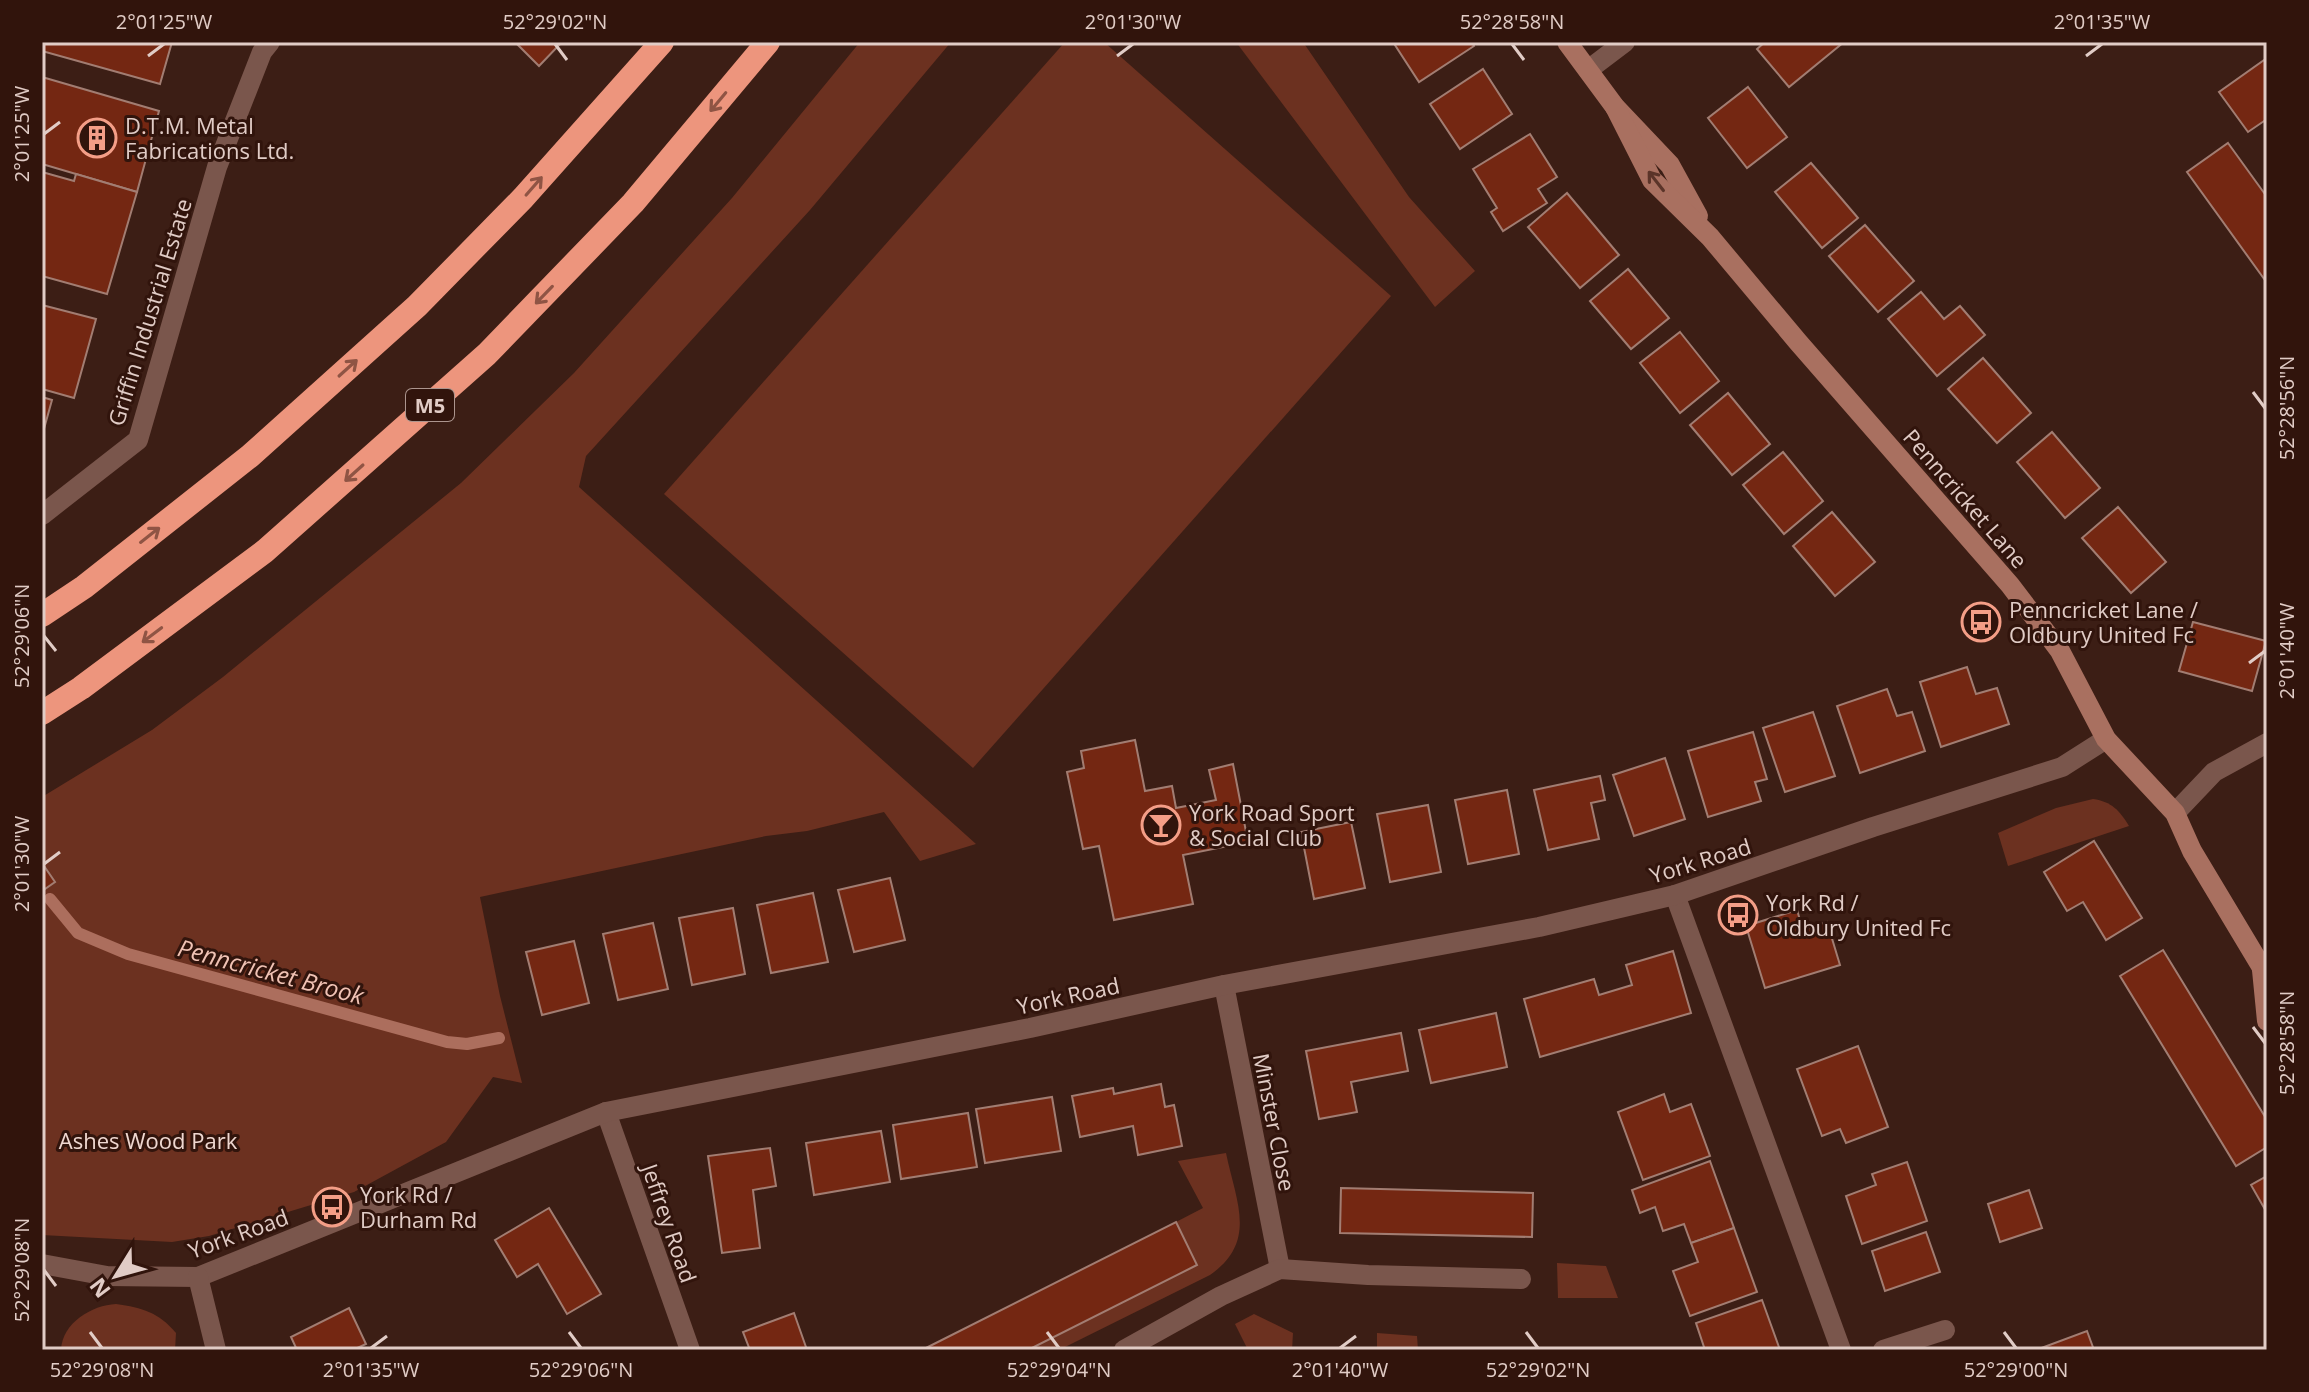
<svg xmlns="http://www.w3.org/2000/svg" width="2309" height="1392" font-family="'Open Sans',sans-serif">
	<style>
		.green { fill: #6c3120 }
		.lines { fill: none; stroke-linecap: round; stroke-linejoin: round }
		.stream { stroke: #ac6e5d; stroke-width: 12 }
		.building { fill: #742712; stroke: #a27d72; stroke-width: 2 }
		.street { stroke: #7a564c; stroke-width: 20 }
		.secondary { stroke: #a97060; stroke-width: 20 }
		.highway { stroke: #ed957d; stroke-width: 24 }
		.oneway { stroke: #8f5444 }
		.oneway2 { stroke: #5b3429 }
		.ticks { fill: none; stroke: #e1ccc6; stroke-width: 3 }
		.labels { text-anchor: middle; dominant-baseline: central; stroke-width: 6; stroke-linejoin: round; paint-order: stroke }
		.shield { fill: #31140c; stroke: #ac958e; stroke-width: 2 }
		.shield-label { font-size: 20px; font-weight: bold; fill: #e1ccc6 }
		.poi-label { font-size: 22px; fill: #e1ccc6; stroke: #31140c; text-anchor: start }
		.street-label { font-size: 22px; fill: #e1ccc6; stroke: #31140c }
		.park-label { font-size: 22px; fill: #efd7d0; stroke: #31140c }
		.water-label { font-size: 24px; font-style: italic; fill: #f0c2b4; stroke: #31140c }
		.neatline { fill: none; stroke: #e1ccc6; stroke-width: 3 }
		.ticks-label { font-size: 20px; text-anchor: middle; fill: #e1ccc6 }
	</style>
	<rect width="100%" height="100%" fill="#3c1e15"/>
	<g class="green">
		<path d="M860,42H951L810,210L586,456L579,487L976,844L920,861L884,812L807,831L766,836L480,897L500,996L522,1083L493,1077L446,1142L354,1192L209,1236L172,1242L42,1235V797L152,730L223,677L461,483L574,373L732,198Z"/>
		<path d="M1065,42H1104L1391,296L973,768L664,494Z"/>
		<path d="M1236,42H1303L1409,197L1475,271L1435,307Z"/>
		<path d="M2093,799C2112,802 2119,810 2129,826L2008,866L1998,833L2056,808Z"/>
		<path d="M1226,1153C1236,1202 1258,1241 1210,1275L1059,1350H1028L1197,1264L1176,1222L1203,1208L1178,1161Z"/>
		<path d="M1557,1263L1606,1266L1618,1298H1558Z"/>
		<path d="M116,1304C143,1308 158,1312 176,1333L175,1350H61C62,1323 92,1305 116,1304Z"/>
		<path d="M1254,1314L1293,1333L1292,1350H1248L1235,1324Z"/>
		<path d="M1377,1333L1417,1336L1418,1350H1377Z"/>
	</g>
	<g class="lines">
		<path class="stream" d="M50,899L78,933L128,954L447,1042L467,1044L499,1038"/>
	</g>
	<g class="building">
		<path d="M42,42H172L160,84L42,51Z"/>
		<path d="M522,42H562L539,66L518,45Z"/>
		<path d="M1393,42H1472L1474,46L1419,82Z"/>
		<path d="M1765,42H1844L1789,87L1757,49Z"/>
		<path d="M2267,58V119L2248,132L2219,92Z"/>
		<path d="M1483,69L1512,114L1460,149L1430,104Z"/>
		<path d="M42,77L159,111L137,192L42,164Z"/>
		<path d="M1748,87L1787,137L1747,168L1708,118Z"/>
		<path d="M1530,134L1557,177L1538,189L1547,203L1503,231L1491,212L1497,208L1473,169Z"/>
		<path d="M2228,143L2267,197V283L2187,172Z"/>
		<path d="M1811,163L1858,218L1822,248L1775,192Z"/>
		<path d="M42,172L74,181L76,174L137,192L107,294L42,276Z"/>
		<path d="M1567,193L1619,255L1580,288L1528,227Z"/>
		<path d="M1865,225L1914,281L1878,312L1829,256Z"/>
		<path d="M1628,269L1669,318L1631,349L1590,301Z"/>
		<path d="M1921,292L1944,319L1960,306L1985,335L1937,376L1888,319Z"/>
		<path d="M42,305L96,319L74,398L42,389Z"/>
		<path d="M1680,332L1719,381L1680,413L1640,363Z"/>
		<path d="M1983,358L2031,413L1997,443L1948,389Z"/>
		<path d="M1728,393L1770,444L1732,475L1690,425Z"/>
		<path d="M42,397L52,400L42,436Z"/>
		<path d="M2052,432L2100,488L2065,518L2017,462Z"/>
		<path d="M1783,452L1823,501L1784,534L1743,485Z"/>
		<path d="M2118,507L2166,562L2131,593L2082,538Z"/>
		<path d="M1832,512L1875,562L1835,596L1793,546Z"/>
		<path d="M2193,622L2266,641L2252,691L2179,671Z"/>
		<path d="M1967,667L1976,694L1997,688L2009,724L1941,747L1920,682Z"/>
		<path d="M1887,689L1897,716L1912,712L1925,751L1860,773L1837,706Z"/>
		<path d="M1813,712L1835,776L1785,792L1763,728Z"/>
		<path d="M1753,732L1767,779L1755,782L1761,801L1708,817L1688,751Z"/>
		<path d="M1135,740L1145,791L1172,786L1176,808L1216,800L1209,770L1233,764L1248,842L1183,855L1193,904L1114,920L1099,846L1083,849L1067,772L1084,768L1081,751Z"/>
		<path d="M1665,758L1685,819L1634,836L1613,775Z"/>
		<path d="M1600,776L1605,800L1591,803L1599,839L1548,850L1534,790Z"/>
		<path d="M1507,790L1519,854L1468,864L1455,800Z"/>
		<path d="M1428,805L1441,872L1390,882L1377,814Z"/>
		<path d="M1351,822L1365,888L1314,899L1301,832Z"/>
		<path d="M2094,841L2142,918L2106,940L2083,902L2067,911L2044,872Z"/>
		<path d="M42,863L55,882L42,891Z"/>
		<path d="M890,878L905,940L854,952L838,890Z"/>
		<path d="M813,893L828,962L771,973L757,905Z"/>
		<path d="M733,908L745,974L692,985L679,918Z"/>
		<path d="M1797,910L1803,930L1827,922L1840,965L1765,988L1746,926Z"/>
		<path d="M653,923L668,989L618,1000L603,934Z"/>
		<path d="M574,941L589,1003L542,1015L526,952Z"/>
		<path d="M2163,950L2267,1120V1147L2236,1166L2120,976Z"/>
		<path d="M1673,951L1691,1013L1540,1057L1524,999L1594,979L1599,995L1632,985L1626,965Z"/>
		<path d="M1496,1013L1507,1067L1431,1083L1419,1030Z"/>
		<path d="M1401,1033L1408,1071L1351,1082L1357,1112L1319,1119L1306,1051Z"/>
		<path d="M1858,1046L1888,1127L1846,1143L1840,1129L1822,1136L1797,1069Z"/>
		<path d="M1161,1084L1165,1107L1174,1105L1182,1146L1138,1155L1133,1126L1080,1137L1072,1096L1113,1088L1114,1094Z"/>
		<path d="M1664,1094L1670,1112L1691,1104L1710,1156L1643,1180L1618,1112Z"/>
		<path d="M1052,1097L1061,1151L985,1163L976,1109Z"/>
		<path d="M968,1113L977,1167L901,1179L893,1125Z"/>
		<path d="M881,1131L890,1182L814,1195L806,1143Z"/>
		<path d="M770,1148L776,1186L753,1190L760,1248L722,1253L708,1156Z"/>
		<path d="M1710,1161L1734,1228L1691,1243L1684,1224L1663,1231L1655,1207L1640,1213L1632,1190Z"/>
		<path d="M1907,1162L1927,1221L1862,1244L1846,1196L1876,1185L1872,1174Z"/>
		<path d="M2267,1176V1213L2251,1185Z"/>
		<path d="M1341,1188L1533,1193L1532,1237L1340,1233Z"/>
		<path d="M2029,1190L2042,1228L2000,1242L1988,1204Z"/>
		<path d="M549,1208L601,1294L567,1314L538,1264L517,1277L495,1240Z"/>
		<path d="M1176,1222L1197,1265L1028,1350H922Z"/>
		<path d="M1734,1228L1757,1292L1690,1316L1673,1271L1698,1262L1691,1243Z"/>
		<path d="M1926,1232L1940,1272L1885,1291L1872,1251Z"/>
		<path d="M1762,1300L1780,1350H1705L1696,1323Z"/>
		<path d="M349,1308L366,1344L353,1350H297L291,1337Z"/>
		<path d="M794,1313L807,1350H750L743,1332Z"/>
		<path d="M2087,1331L2094,1350H2036Z"/>
	</g>
	<g class="lines">
		<g class="street">
			<path d="M1588,70L1625,42"/>
			<path d="M42,515L138,440L217,167L262,52L270,42"/>
			<path d="M2175,813L2214,772L2267,743"/>
			<path d="M1675,895L1841,1350"/>
			<path d="M1224,985L1280,1269"/>
			<path d="M606,1112L690,1350"/>
			<path d="M42,1264L107,1276L198,1277L606,1112L1030,1028L1224,985L1539,927L1675,895L1873,827L2062,767L2106,739"/>
			<path d="M198,1277L216,1350"/>
			<path d="M1124,1350L1221,1296L1280,1269L1368,1275L1521,1279"/>
			<path d="M1883,1350L1945,1330"/>
		</g>
		<g class="secondary">
			<path d="M1567,42L1615,107L1670,165L1698,216"/>
			<path d="M1615,107L1652,180L1710,237L1798,342L2010,585L2060,651L2106,739L2175,813L2192,851L2267,976"/>
			<path d="M2262,970L2267,1021"/>
		</g>
		<g class="highway">
			<path d="M42,615L84,587L250,456L417,306L523,198L662,42"/>
			<path d="M42,713L81,688L265,551L487,354L633,203L768,42"/>
		</g>
	</g>
	<defs><path id="oneway-shaft" d="M-6 0H5M1.5-3L5.5 0L1.5 3" fill="none" stroke-width="1.6" stroke-linecap="round" stroke-linejoin="round" transform="scale(2)"/></defs>
	<g class="oneway">
		<use href="#oneway-shaft" transform="translate(718 102) rotate(130)"/>
		<use href="#oneway-shaft" transform="translate(534 186) rotate(-49)"/>
		<use href="#oneway-shaft" transform="translate(544 295) rotate(134)"/>
		<use href="#oneway-shaft" transform="translate(348 368) rotate(-42)"/>
		<use href="#oneway-shaft" transform="translate(354 473) rotate(138)"/>
		<use href="#oneway-shaft" transform="translate(150 535) rotate(-38)"/>
		<use href="#oneway-shaft" transform="translate(152 635) rotate(143)"/>
	</g>
	<use class="oneway2" href="#oneway-shaft" transform="translate(1656 181) rotate(-128)"/>
	<path class="ticks" d="M555,44L567,60M1512,44L1524,60M148,56L164,44M1117,56L1133,44M2086,56L2102,44M44,134L60,122M2253,392L2265,408M44,636L56,651M2249,663L2265,651M44,864L60,852M2253,1027L2265,1043M44,1270L56,1286M90,1332L102,1348M569,1332L581,1348M1047,1332L1059,1348M1526,1332L1538,1348M2004,1332L2016,1348M371,1348L387,1336M1340,1348L1356,1336"/>
	<defs>
		<g id="building-ring" transform="scale(2)"><circle r="9.5" fill="#31140c" stroke="#f49e87" stroke-width="1.5"/><path d="M-4-6H4V6H1V3H-1V6H-4ZM-2.5-4.3h1.7v1.8h-1.7ZM.8-4.3h1.7v1.8H.8ZM-2.5-1h1.7V.8h-1.7ZM.8-1h1.7V.8H.8Z" fill="#f49e87"/></g>
		<g id="bus-ring" transform="scale(2)"><circle r="9.5" fill="#31140c" stroke="#f49e87" stroke-width="1.5"/><path d="M-5-6H5V4H4V6H2V4H-2V6H-4V4H-5ZM-3.5-4V0h7V-4ZM-3.5 1.2v1.5H-2V1.2ZM2 1.2v1.5H3.5V1.2Z" fill="#f49e87"/></g>
		<g id="bar-ring" transform="scale(2)"><circle r="9.5" fill="#31140c" stroke="#f49e87" stroke-width="1.5"/><path d="M-6-5H6L.8 .8V4.5H3.5V6h-7V4.5H-.8V.8Z" fill="#f49e87"/></g>
	</defs>
	<g fill-rule="evenodd">
		<use href="#building-ring" x="97" y="138"/>
		<use href="#bus-ring" x="1981" y="622"/>
		<use href="#bar-ring" x="1161" y="825"/>
		<use href="#bus-ring" x="1738" y="915"/>
		<use href="#bus-ring" x="332" y="1207"/>
	</g>
	<g class="labels">
		<rect class="shield" x="406" y="389" width="48" height="32" rx="6"/>
		<g class="shield-label">
			<text x="430" y="405">M5</text>
		</g>
		<g class="poi-label">
			<text x="125" y="125">D.T.M. Metal<tspan x="125" dy="25">Fabrications Ltd.</tspan></text>
			<text x="2009" y="609">Penncricket Lane /<tspan x="2009" dy="25">Oldbury United Fc</tspan></text>
			<text x="1189" y="812">York Road Sport<tspan x="1189" dy="25">&amp; Social Club</tspan></text>
			<text x="1766" y="902">York Rd /<tspan x="1766" dy="25">Oldbury United Fc</tspan></text>
			<text x="360" y="1194">York Rd /<tspan x="360" dy="25">Durham Rd</tspan></text>
		</g>
		<g class="street-label">
			<text transform="translate(149 312) rotate(-73)">Griffin Industrial Estate</text>
			<text transform="translate(1966 498) rotate(49)">Penncricket Lane</text>
			<text transform="translate(1700 860) rotate(-17)">York Road</text>
			<text transform="translate(1068 995) rotate(-12)">York Road</text>
			<text transform="translate(1275 1122) rotate(79)">Minster Close</text>
			<text transform="translate(670 1223) rotate(71)">Jeffrey Road</text>
			<text transform="translate(238 1233) rotate(-20)">York Road</text>
		</g>
		<g class="park-label">
			<text x="148" y="1140">Ashes Wood Park</text>
		</g>
		<g class="water-label">
			<text transform="translate(271 971) rotate(15)">Penncricket Brook</text>
		</g>
	</g>
	<rect width="2309" height="1392" fill="none" stroke="#31140c" stroke-width="88"/>
	<g transform="translate(116 1276) rotate(233)" stroke="#31140c" stroke-width="6" paint-order="stroke">
	<path d="M0-6L14 30L0 20L-14 30Z" fill="#e1ccc6"/>
	<text y="-12" font-size="22" font-weight="bold" text-anchor="middle" fill="#e1ccc6">N</text>
	</g>
	<rect x="44" y="44" width="2221" height="1304" class="neatline"/>
	<g class="ticks-label">
		<text x="164" y="29">2°01'25"W</text>
		<text x="555" y="29">52°29'02"N</text>
		<text x="1133" y="29">2°01'30"W</text>
		<text x="1512" y="29">52°28'58"N</text>
		<text x="2102" y="29">2°01'35"W</text>
		<text transform="translate(22 134) rotate(-90)" y="7">2°01'25"W</text>
		<text transform="translate(2287 408) rotate(-90)" y="7">52°28'56"N</text>
		<text transform="translate(22 636) rotate(-90)" y="7">52°29'06"N</text>
		<text transform="translate(2287 651) rotate(-90)" y="7">2°01'40"W</text>
		<text transform="translate(22 864) rotate(-90)" y="7">2°01'30"W</text>
		<text transform="translate(2287 1043) rotate(-90)" y="7">52°28'58"N</text>
		<text transform="translate(22 1270) rotate(-90)" y="7">52°29'08"N</text>
		<text x="102" y="1377">52°29'08"N</text>
		<text x="371" y="1377">2°01'35"W</text>
		<text x="581" y="1377">52°29'06"N</text>
		<text x="1059" y="1377">52°29'04"N</text>
		<text x="1340" y="1377">2°01'40"W</text>
		<text x="1538" y="1377">52°29'02"N</text>
		<text x="2016" y="1377">52°29'00"N</text>
	</g>
</svg>
